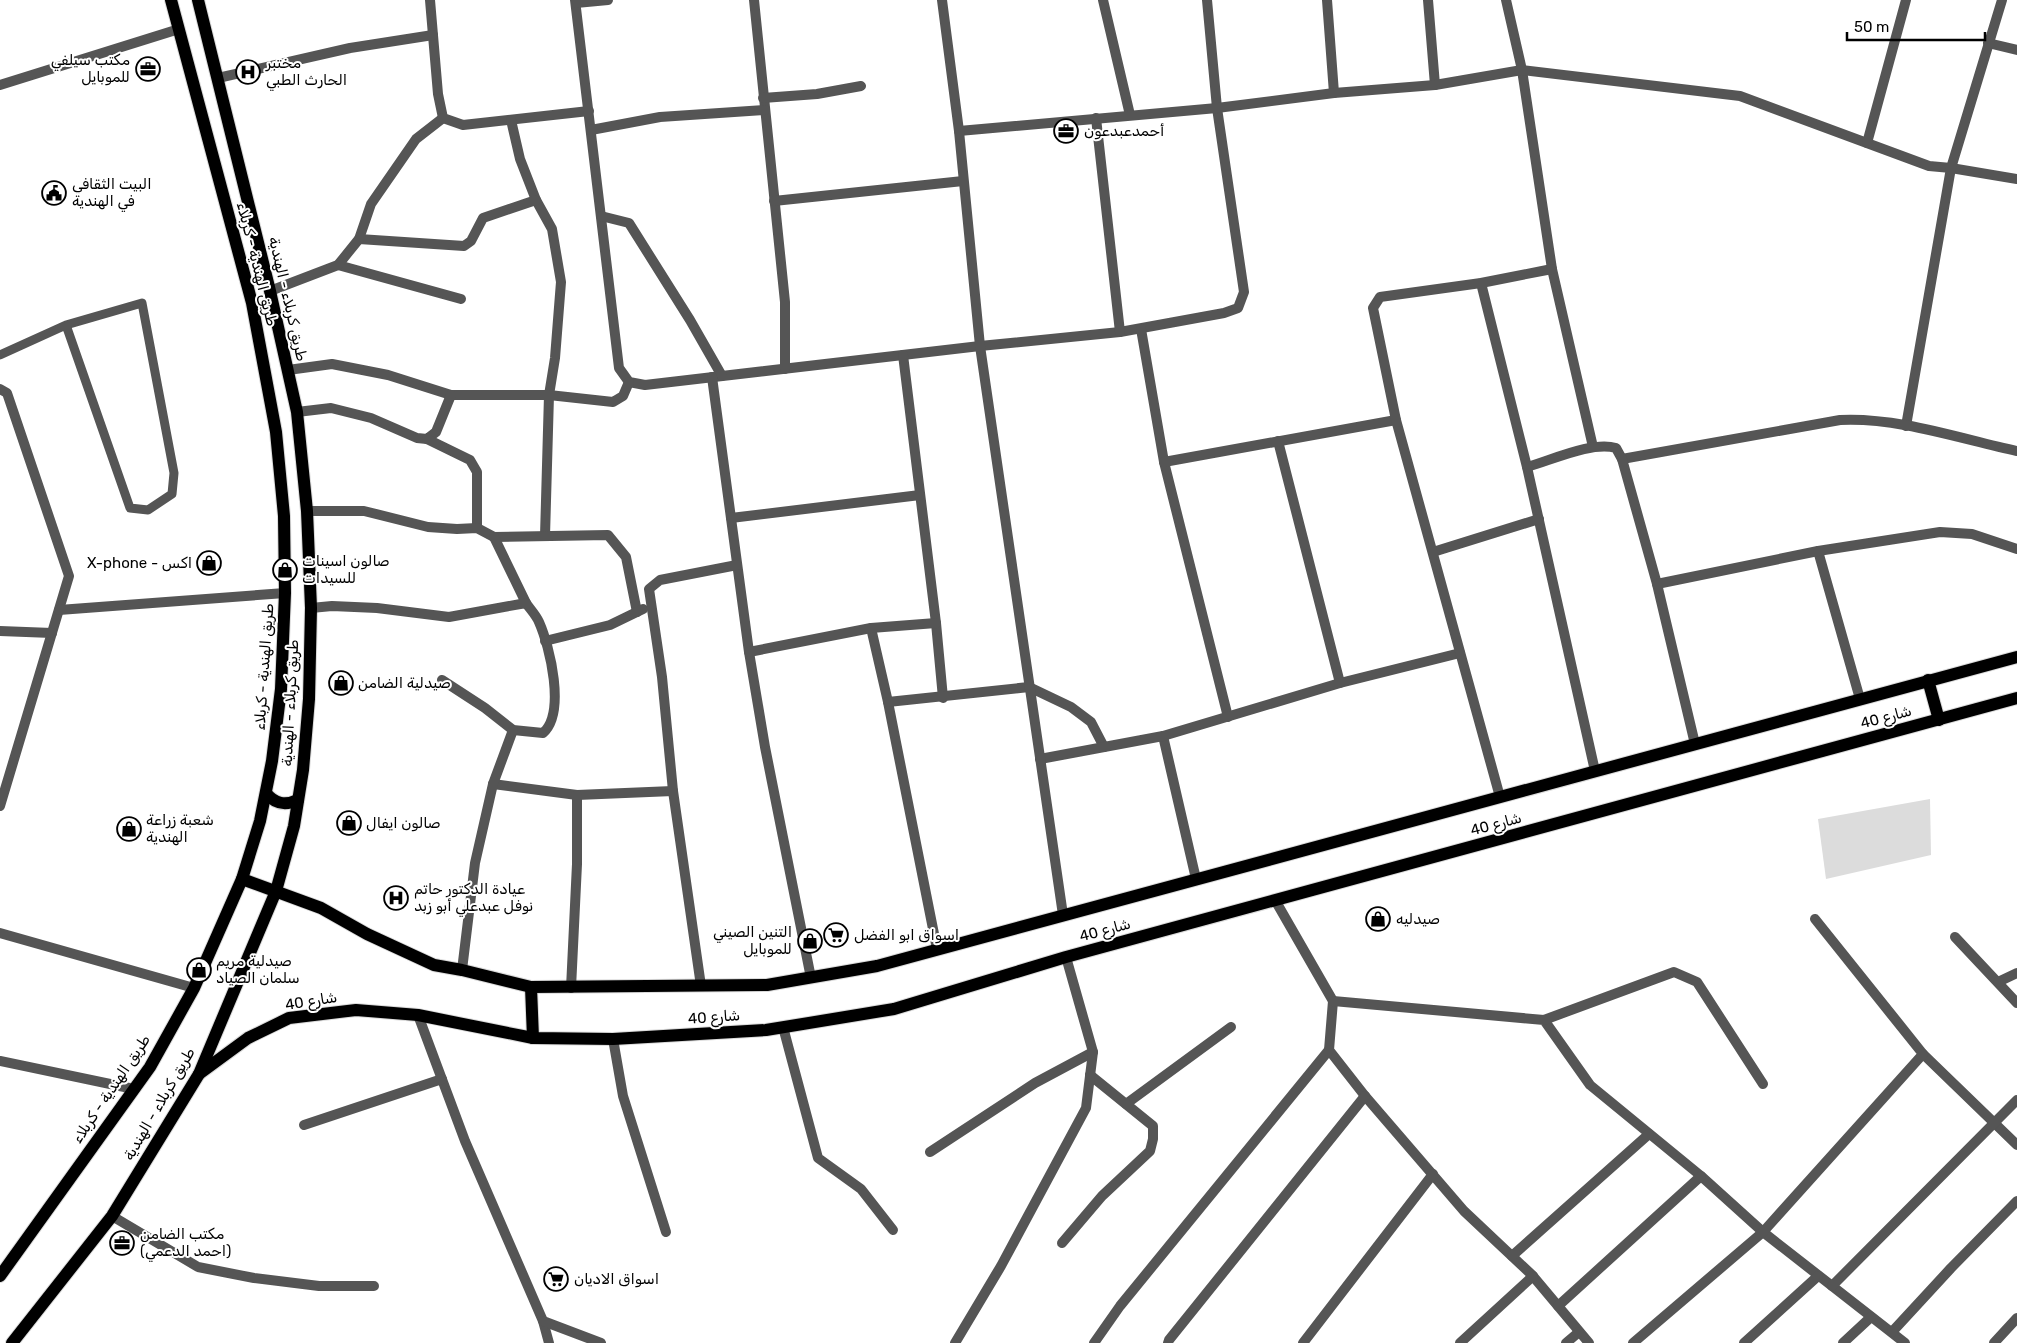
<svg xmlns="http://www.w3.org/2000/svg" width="2017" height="1343" font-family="Rubik,'Noto Sans Arabic',sans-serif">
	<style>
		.garden { fill: #dcdcdc }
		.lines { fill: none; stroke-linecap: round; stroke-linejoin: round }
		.primary-casing { stroke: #dbdbdb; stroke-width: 14 }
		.service { stroke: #555; stroke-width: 9 }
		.minor { stroke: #555; stroke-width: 10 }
		.tertiary { stroke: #555; stroke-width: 10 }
		.primary { stroke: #000; stroke-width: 12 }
		.labels { text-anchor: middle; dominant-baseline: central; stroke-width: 4; stroke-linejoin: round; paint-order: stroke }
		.poi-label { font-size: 15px; fill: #000; stroke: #fff; text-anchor: start }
		.street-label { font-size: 15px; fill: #000; stroke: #fff }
	</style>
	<rect width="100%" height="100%" fill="#fff"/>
	<path class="garden" d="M1930,799L1931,855L1826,879L1818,819Z"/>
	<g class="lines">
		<g class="primary-casing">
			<g id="primary">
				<path d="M1928,680L1939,720"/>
				<path d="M266,793C275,804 285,806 298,800"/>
				<path d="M242,879L321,908L367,934L434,965L462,970L531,987L767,985L877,966L2017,657"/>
				<path d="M531,987L533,1038"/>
				<path d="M199,1074L248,1038L289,1018L356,1010L418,1015L533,1038L613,1039L766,1030L894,1009L1066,957L2017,698"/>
				<path d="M0,1276L150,1067L194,988L242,879L260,821L272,761L281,689L285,593L284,516L276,432L252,303L171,0"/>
				<path d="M12,1343L112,1216L199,1074L276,891L294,826L303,770L309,699L311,608L307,511L297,412L270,291L198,0"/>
			</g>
		</g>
		<path class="service" d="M0,355L66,325L142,303L174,473L172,494L148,510L130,508L66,325"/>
		<g class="minor">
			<path d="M430,0L438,94L443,118L463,125L589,111"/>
			<path d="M575,0L619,368L629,382L645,385L980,346L1120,332L1224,313L1238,308L1244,292L1217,108L1207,0"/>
			<path d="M754,0L785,302V369"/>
			<path d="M1103,0L1130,115"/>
			<path d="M1327,0L1334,93"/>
			<path d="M1428,0L1435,85"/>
			<path d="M1506,0L1522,70L1552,269L1593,447"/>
			<path d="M576,3L608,0"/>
			<path d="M1988,43L2017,50"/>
			<path d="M218,78L350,48L433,35"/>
			<path d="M0,85L179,29"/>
			<path d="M763,98L817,94L861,86"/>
			<path d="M1096,118L1120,332"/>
			<path d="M511,120L520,159L536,200L552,229L561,282L555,358L549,395L545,536"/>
			<path d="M591,130L660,117L765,110"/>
			<path d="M959,131L1217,108L1334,93L1435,85L1522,70L1740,96L1929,166L1951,168L2017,179"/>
			<path d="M1867,143L1906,0"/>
			<path d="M774,201L963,181"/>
			<path d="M601,216L629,223L690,320L722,376"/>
			<path d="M359,239L464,246L471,241L483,218L536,200"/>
			<path d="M338,265L461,299"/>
			<path d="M1481,283L1527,467L1595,771"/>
			<path d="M270,291L338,265L359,239L371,204L416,139L443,118"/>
			<path d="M1141,329L1164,462L1228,717"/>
			<path d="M903,355L936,623L943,698"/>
			<path d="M288,370L332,364L388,375L451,395H549L613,402L623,396L629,382"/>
			<path d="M712,377L749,652L765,747L811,978"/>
			<path d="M0,389L7,393L69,576L0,806"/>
			<path d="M297,412L331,408L371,418L417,438L427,439L436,432L451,395"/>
			<path d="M1906,426L1951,168L2002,0"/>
			<path d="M427,439L470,460L477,472V528"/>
			<path d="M1278,441L1340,683"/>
			<path d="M1622,459L1840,420C1898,417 1961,439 2017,451"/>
			<path d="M1164,462L1396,420"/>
			<path d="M1527,467C1552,460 1592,441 1616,448L1622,459L1657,584L1695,744"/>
			<path d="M307,511H364L428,527L457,529L477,528L494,537L608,535L626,557L637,612"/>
			<path d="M731,518L920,495"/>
			<path d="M494,537L526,603"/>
			<path d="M1818,551L1860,699"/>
			<path d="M1433,552L1539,519"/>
			<path d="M1657,584L1818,551L1940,532L1972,534L2017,549"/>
			<path d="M311,608L332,606L377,608L449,617L526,603C530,609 536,615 539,622C550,647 566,713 543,733L513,730L485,708L442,680"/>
			<path d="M59,610L285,593"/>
			<path d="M871,628L888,702L937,949"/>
			<path d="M0,631L52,633"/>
			<path d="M545,641L610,625L643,609"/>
			<path d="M749,652L871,628L936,623"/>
			<path d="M888,702L1029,687L1071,707L1091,722L1104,747"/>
			<path d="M1163,736L1196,879"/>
			<path d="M1040,759L1163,736L1340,683L1460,653"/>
			<path d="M493,784L577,795L673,791"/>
			<path d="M1500,797L1396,420L1373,308L1380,297L1481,283L1552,269"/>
			<path d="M1275,900L1333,1001L1329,1050L1365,1096L1464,1211L1532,1275L1589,1343"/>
			<path d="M0,933L194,988"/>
			<path d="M1955,937L2017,1003"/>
			<path d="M462,970L475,863L493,784L513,730"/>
			<path d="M1998,982L2017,973"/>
			<path d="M701,986L673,791L662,677L649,589L660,580L737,565"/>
			<path d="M571,988L577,864V795"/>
			<path d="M1333,1001L1544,1020L1590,1085L1701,1176L1763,1232L1905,1343"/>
			<path d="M418,1015L465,1141L543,1321L549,1343"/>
			<path d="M1544,1020L1674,972L1697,982L1763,1084"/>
			<path d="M783,1027L818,1158L861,1189L893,1230"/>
			<path d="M613,1039L623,1096L666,1232"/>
			<path d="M1923,1054L2017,1145"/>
			<path d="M0,1061L134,1089"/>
			<path d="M1126,1104L1231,1027"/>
			<path d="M304,1125L442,1079"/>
			<path d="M930,1152L1035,1083L1093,1052"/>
			<path d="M112,1216L198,1267L254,1278L319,1286H374"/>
			<path d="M1062,1243L1102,1196L1150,1151L1153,1139V1126L1090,1075"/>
			<path d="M1512,1256L1649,1134"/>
			<path d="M1832,1286L2017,1100"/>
			<path d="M1558,1306L1701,1176"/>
			<path d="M543,1321L601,1343"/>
			<path d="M1892,1332L1951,1268L2017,1201"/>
			<path d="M955,1343L1001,1266L1086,1108L1093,1052L1066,957"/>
			<path d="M1094,1343L1120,1306L1329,1050"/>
			<path d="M1168,1343L1169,1340L1365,1096"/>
			<path d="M1303,1343L1433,1174"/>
			<path d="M1460,1343L1533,1276"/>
			<path d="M1566,1343L1579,1332"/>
			<path d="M1633,1343L1763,1232L1923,1054L1815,919"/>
			<path d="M1744,1343L1818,1276"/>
			<path d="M1843,1343L1871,1317"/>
			<path d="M1994,1343L2017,1318"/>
		</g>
		<path class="tertiary" d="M942,0L959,131L980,346L1063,915"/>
		<use href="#primary" class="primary"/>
	</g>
	<defs>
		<g id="office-ring" transform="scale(1.25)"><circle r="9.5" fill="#fff" stroke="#000" stroke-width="1.5"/><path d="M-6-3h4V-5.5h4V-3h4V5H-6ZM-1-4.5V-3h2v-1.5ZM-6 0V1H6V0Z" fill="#000"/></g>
		<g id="hospital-ring" transform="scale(1.25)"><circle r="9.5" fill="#fff" stroke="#000" stroke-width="1.5"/><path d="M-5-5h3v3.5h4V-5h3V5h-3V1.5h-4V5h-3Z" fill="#000"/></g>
		<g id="civic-ring" transform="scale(1.25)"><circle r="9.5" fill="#fff" stroke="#000" stroke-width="1.5"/><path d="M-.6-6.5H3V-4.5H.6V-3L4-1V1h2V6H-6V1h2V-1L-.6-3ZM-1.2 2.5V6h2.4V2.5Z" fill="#000"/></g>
		<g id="shop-ring" transform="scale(1.25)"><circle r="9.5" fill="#fff" stroke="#000" stroke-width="1.5"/><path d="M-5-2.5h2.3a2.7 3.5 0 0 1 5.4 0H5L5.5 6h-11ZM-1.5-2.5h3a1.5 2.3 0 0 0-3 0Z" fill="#000"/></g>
		<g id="supermarket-ring" transform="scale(1.25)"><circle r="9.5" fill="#fff" stroke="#000" stroke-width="1.5"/><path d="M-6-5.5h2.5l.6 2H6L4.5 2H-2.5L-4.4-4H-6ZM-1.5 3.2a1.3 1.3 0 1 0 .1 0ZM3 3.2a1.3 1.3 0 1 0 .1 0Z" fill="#000"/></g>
	</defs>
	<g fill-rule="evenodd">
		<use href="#office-ring" x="148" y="69"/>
		<use href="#hospital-ring" x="248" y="72"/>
		<use href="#office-ring" x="1066" y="131"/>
		<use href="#civic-ring" x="54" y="193"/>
		<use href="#shop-ring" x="209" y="563"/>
		<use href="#shop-ring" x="285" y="570"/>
		<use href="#shop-ring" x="341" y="683"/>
		<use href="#shop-ring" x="349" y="823"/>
		<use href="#shop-ring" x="129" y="829"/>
		<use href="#hospital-ring" x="396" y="898"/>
		<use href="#shop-ring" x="1378" y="919"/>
		<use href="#supermarket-ring" x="836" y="935"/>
		<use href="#shop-ring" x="810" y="941"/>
		<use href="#shop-ring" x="199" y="970"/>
		<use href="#office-ring" x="122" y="1243"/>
		<use href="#supermarket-ring" x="556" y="1279"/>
	</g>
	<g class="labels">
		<g class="poi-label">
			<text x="130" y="60" text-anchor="end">مكتب سيلفي<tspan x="130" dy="17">للموبايل</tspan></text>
			<text x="266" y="63">مختبر<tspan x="266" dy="17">الحارث الطبي</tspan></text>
			<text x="1084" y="131">أحمدعبدعون</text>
			<text x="72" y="184">البيت الثقافي<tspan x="72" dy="17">في الهندية</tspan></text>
			<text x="302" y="561">صالون اسينات<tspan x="302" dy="17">للسيدات</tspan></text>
			<text x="192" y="563" text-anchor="end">X-phone - اكس</text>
			<text x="358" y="683">صيدلية الضامن</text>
			<text x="146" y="820">شعبة زراعة<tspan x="146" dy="17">الهندية</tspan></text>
			<text x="366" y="823">صالون ايفال</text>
			<text x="414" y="889">عيادة الدكتور حاتم<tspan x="414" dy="17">نوفل عبدعلي أبو زبد</tspan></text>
			<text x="1396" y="919">صيدليه</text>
			<text x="792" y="932" text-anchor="end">التنين الصيني<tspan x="792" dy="17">للموبايل</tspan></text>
			<text x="854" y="935">اسواق ابو الفضل</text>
			<text x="216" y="961">صيدلية مريم<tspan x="216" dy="17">سلمان الصياد</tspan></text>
			<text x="140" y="1234">مكتب الضامن<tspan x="140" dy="17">(احمد الدعمي)</tspan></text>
			<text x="574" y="1279">اسواق الاديان</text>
		</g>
		<g class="street-label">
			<text transform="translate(257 264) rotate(76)">طريق الهندية - كربلاء</text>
			<text transform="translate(288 299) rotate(77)">طريق كربلاء - الهندية</text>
			<text transform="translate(264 667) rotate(-86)">طريق الهندية - كربلاء</text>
			<text transform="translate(290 703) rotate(-87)">طريق كربلاء - الهندية</text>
			<text transform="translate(1886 717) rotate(-15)">شارع 40</text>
			<text transform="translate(1496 824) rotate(-15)">شارع 40</text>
			<text transform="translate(1105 930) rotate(-15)">شارع 40</text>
			<text transform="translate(311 1001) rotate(-9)">شارع 40</text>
			<text transform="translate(714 1017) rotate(-4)">شارع 40</text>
			<text transform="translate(111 1089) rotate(-56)">طريق الهندية - كربلاء</text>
			<text transform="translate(159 1104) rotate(-60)">طريق كربلاء - الهندية</text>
		</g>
	</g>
	<path d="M1847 32v8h138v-8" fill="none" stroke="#000000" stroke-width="2.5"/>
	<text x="1854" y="32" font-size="15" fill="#000000" stroke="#ffffff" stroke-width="4" paint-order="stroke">50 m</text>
</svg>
